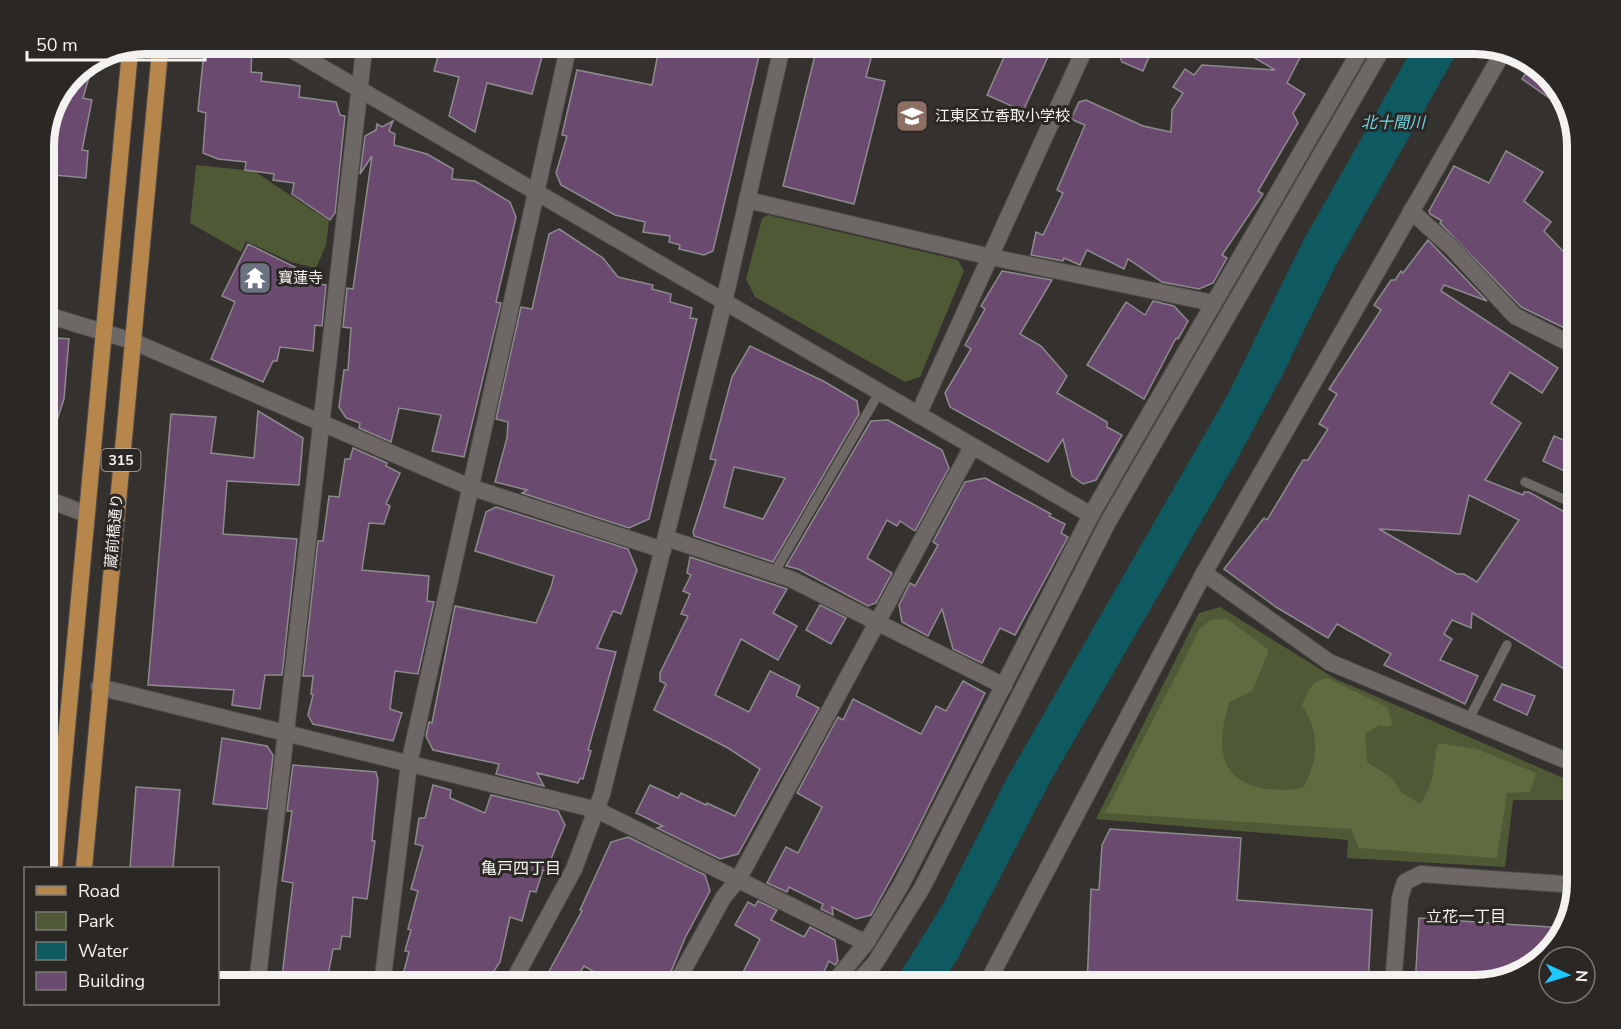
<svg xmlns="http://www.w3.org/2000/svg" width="1621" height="1029" font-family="'Nunito Sans','Noto Sans JP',sans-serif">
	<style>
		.green { fill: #505936 }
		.forest { fill: #606c3f }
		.water { fill: #0f5960 }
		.building { fill: #6a4b6f; stroke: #8d8a8e; stroke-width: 1.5; fill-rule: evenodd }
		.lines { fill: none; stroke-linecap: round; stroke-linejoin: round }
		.service-casing { stroke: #504d4b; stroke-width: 10 }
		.minor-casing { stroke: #504d4b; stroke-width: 18 }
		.tertiary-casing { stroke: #504d4b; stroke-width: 18 }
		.primary-casing { stroke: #504d4b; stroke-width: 18 }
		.service { stroke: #6d6866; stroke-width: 9 }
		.minor { stroke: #6d6866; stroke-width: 16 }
		.tertiary { stroke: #6d6866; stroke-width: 16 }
		.primary { stroke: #b7864d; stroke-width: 16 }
		.labels { text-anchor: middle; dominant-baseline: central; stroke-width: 6; stroke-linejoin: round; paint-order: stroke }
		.shield { fill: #2b2725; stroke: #b8b5b3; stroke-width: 1.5 }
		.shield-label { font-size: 14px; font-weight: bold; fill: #f4f2f0 }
		.poi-label { font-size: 15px; fill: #f4f2f0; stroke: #2b2725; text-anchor: start }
		.street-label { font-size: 15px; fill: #f4f2f0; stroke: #2b2725 }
		.water-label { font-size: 16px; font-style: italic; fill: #6dd5e0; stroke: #2b2725 }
		.neighbourhood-label { font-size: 16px; fill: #f4f2f0; stroke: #2b2725 }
		.rim { fill: none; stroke: #f4f2f0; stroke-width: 8 }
	</style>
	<rect width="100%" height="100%" fill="#35312f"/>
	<g class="green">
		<path d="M196,165L254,171L329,221L326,245L316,268L291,262L246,241L241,252L190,223Z"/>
		<path d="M768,215L958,260L964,271L920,377L905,382L755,297L746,279L762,218Z"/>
		<path d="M1220,607L1336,679L1577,784V800H1513L1505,867L1347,858L1348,840L1096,819L1199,613Z"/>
	</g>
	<path class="forest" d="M1227,619L1269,650L1252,691L1229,702C1225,718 1220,735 1223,752C1228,790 1274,793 1303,788C1318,762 1321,732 1302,706C1307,693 1311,680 1327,678L1387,707L1393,724L1388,727L1379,725L1365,734L1367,762L1392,778L1401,792L1420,804C1437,779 1431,770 1438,743L1477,749L1536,773L1530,792L1507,793L1497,858L1359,848L1351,829L1105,813L1201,627L1211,620Z"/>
	<path class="water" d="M1415,44H1462L1335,267L1280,380L1233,467L1050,782L957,960L940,985H893L944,902L1007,778L1228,394L1303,241Z"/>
	<g class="building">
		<path d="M1307,44L1287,83L1305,94L1293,113L1298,123L1258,191L1263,194L1222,255L1227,258L1213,283L1199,289L1162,282L1128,259L1124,269L1087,250L1080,265L1064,258L1063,261L1031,255L1036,232L1043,235L1063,193L1057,190L1085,125L1071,119L1079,102L1086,100L1143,126L1171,132L1172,110L1183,93L1173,87L1185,69L1194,75L1202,65L1275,70L1233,45Z"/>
		<path d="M1129,45H1154L1143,71L1122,62L1115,46Z"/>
		<path d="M1009,46H1053L1023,111L987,95Z"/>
		<path d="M817,47H874L866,77L885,81L854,204L783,186Z"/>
		<path d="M659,48H740L760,52L713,251L704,255L679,249L680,245L669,242L670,236L643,232L645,222L615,215L561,185L556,173L567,136L562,135L577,70L652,85Z"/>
		<path d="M440,49H544L532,94L487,83L475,132L449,116L459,77L434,71Z"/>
		<path d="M252,50L251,72L262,73L261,81L300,86L299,97L336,102L340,115L345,116L335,213L330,220L292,194L294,183L273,180L274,174L245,170L246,162L218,159L203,153L206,113L198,111L204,51Z"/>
		<path d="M94,60L83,98L92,100L82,150L88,151L86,178L44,174V140L74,73Z"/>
		<path d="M1533,62L1564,94L1567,107L1565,109L1522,79Z"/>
		<path d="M393,121L389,131L395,134L394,145L427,154L453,169L452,179L475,181L510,202L516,217L496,302L501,303L464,457L432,451L441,415L399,408L391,442L359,428L360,423L346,418L339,407L344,370H348L351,328L343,327L347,288L353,289L372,156L360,174L365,136L376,130L377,124L382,127Z"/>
		<path d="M1506,151L1543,172L1524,201L1551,222L1544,231L1577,266V334L1521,307L1440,223L1442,221L1430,214L1429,211L1454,166L1489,183Z"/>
		<path d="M559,229L603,258L618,277L653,285L652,289L671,294L670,302L692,308L690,318L697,319L649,519L629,528L522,493L527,490L495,482L507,438L508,422L496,419L521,307L532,309L549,234Z"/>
		<path d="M1428,240L1487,301L1444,285L1441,291L1558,368L1542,393L1510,372L1491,403L1521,423L1485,480L1523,495L1524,492H1529L1577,519V592L1566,620L1577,625V654L1569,672L1472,613L1471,628L1452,620L1444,634L1452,639L1440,660L1478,676L1465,704L1384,665L1391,654L1337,624L1328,638L1276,607L1224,569L1264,518L1267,520L1303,460H1308L1328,429L1319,424L1337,394L1329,389L1381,310L1374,305L1391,280H1395L1401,271L1403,273ZM1469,495L1519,520L1477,582L1464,574H1457L1379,529L1460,534Z"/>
		<path d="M248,244L311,275L310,283L326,285L322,326L315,325L313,351L280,347L277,361H273L263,382L211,359L235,302L222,296Z"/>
		<path d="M1002,271L1052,280L1020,334L1041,346L1067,376L1057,393L1107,422V427L1122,435L1096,480L1083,484L1072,476L1063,439L1048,462L950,407L945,393L971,349L965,345L985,309L981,306Z"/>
		<path d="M1153,301L1174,306L1188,321L1178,339L1176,338L1144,399L1087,365L1126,302L1145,315Z"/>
		<path d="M44,337L69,339L64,399L47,450L44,449Z"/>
		<path d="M750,346L825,382L857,401L859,414L773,562L694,536L693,532L716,460L710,459L732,377ZM734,467L785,478L763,519L724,507Z"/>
		<path d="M258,411L303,438L299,485L227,481L223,534L297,539L282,675H265L260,709L232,705L234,690L148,685L171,414L216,417L211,453L254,458Z"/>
		<path d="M888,420L942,450L949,468L915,531L900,521L897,526L887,520L867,558L892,573L876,603L868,606L798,569L786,566L871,421Z"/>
		<path d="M1554,436L1577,446V477L1543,461Z"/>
		<path d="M353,448L387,463L386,466L400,473L386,504L390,506L384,524L369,523L362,570L429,576L427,601L434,602L418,674L395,671L390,709L402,713L393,741L313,724L308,715L313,695L311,694L313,676H303L318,541H323L329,496L339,497L345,459H350Z"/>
		<path d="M985,478L1051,514L1049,516L1065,524L1061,533L1068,537L1015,635L1000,628L982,663L953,649L942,609L928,636L902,622L899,605L910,583L915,586L938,545L933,542L965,482Z"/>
		<path d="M496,507L628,549L637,570L621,614L613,611L597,648L616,652L588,750L591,751L583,779L580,778L578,783L537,773L544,786L496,774L499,764L433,750L426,736L429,722L432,723L455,606L536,623L551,587L554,576L475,551L486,512Z"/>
		<path d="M690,557L787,589L773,613L797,626L778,660L741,639L715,695L749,712L770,671L800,686L796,696L819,708L738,854L720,859L657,828L663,826L636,813L650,785L678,798L681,793L706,805L707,803L735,816L760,769L728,748L654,710L666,684L660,681V673L688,616L681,614L690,594L683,591L691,575L687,573Z"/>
		<path d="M820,605L846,618L831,644L806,630Z"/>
		<path d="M963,681L985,693L908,848L871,915L856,919L832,907L833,915L821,909L823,904L789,887L787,892L767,883L786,847L798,853L822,807L797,793L838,717L843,720L853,699L921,734L936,706L946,711Z"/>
		<path d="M1502,684L1535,696L1527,715L1494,700Z"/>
		<path d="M222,738L267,746L273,755L267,809L213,804Z"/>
		<path d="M293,765L376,772L378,780L372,841H375L367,899L353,897L350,937L342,936L340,949H333L326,986H281L293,883L282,881L292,811H287Z"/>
		<path d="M433,785L451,790L450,798L485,813L491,795L558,811L565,825L546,871L543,870L536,892L530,891L522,921L510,917L500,962L484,986H400L409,952L405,951L411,930L408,929L418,891L411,889L423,846L415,844L419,818H425Z"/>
		<path d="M136,787L180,790L173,868H130Z"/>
		<path d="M1110,829L1241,838L1237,900L1372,910L1368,986H1087L1091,889L1099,890L1102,845Z"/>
		<path d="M628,837L705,875L710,891L685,938L665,986H619L584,966L571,986H541L582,911L580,910L611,842Z"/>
		<path d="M758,901L777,910L771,920L804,937L810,927L835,940L838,961L835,965L829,961L822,976L820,975L813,986H736L760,939L735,925L748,902L755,906Z"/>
		<path d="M1419,918L1564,928L1560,940L1526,972L1475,986H1415Z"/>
	</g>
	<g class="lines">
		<g class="service-casing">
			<g id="service">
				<path d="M1525,482L1577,505"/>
				<path d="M774,573L879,393"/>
				<path d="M1468,721L1507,645"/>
			</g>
		</g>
		<g class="minor-casing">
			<g id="minor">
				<path d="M747,200L991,257L1213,303"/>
				<path d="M1411,211L1452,248L1515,316L1577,347"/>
				<path d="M44,314L132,341L470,487L663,550"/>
				<path d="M918,415L1086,46"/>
				<path d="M44,498L86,514"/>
				<path d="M666,538L791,579L1004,686"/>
				<path d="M1204,573L1329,662L1577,765"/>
				<path d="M99,687L597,810L866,943"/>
				<path d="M44,868H45"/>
				<path d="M257,985L364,50"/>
				<path d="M382,985L409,764L568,49"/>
				<path d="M675,985L723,898L739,878L972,447"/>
				<path d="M832,985L866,943L901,885L1091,515L1364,44"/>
				<path d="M855,985L875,963L922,888L1108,522L1385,44"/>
				<path d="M986,985L1204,573L1503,52"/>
				<path d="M1393,985L1400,898L1405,882L1421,874L1577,885"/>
			</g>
		</g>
		<g class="tertiary-casing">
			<g id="tertiary">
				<path d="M292,50L1091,515"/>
				<path d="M511,985L574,869L602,794L724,302L782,47"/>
			</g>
		</g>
		<g class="primary-casing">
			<g id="primary">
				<path d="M54,868L130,51"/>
				<path d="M84,868L160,51"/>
			</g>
		</g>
		<use href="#service" class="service"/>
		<use href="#minor" class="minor"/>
		<use href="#tertiary" class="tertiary"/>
		<use href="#primary" class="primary"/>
	</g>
	<defs>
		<g id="school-square" transform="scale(1.725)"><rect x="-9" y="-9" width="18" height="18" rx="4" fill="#8d6e63" stroke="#2b2725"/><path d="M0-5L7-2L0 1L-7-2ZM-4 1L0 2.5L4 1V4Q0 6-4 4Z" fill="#fff"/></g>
		<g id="temple-square" transform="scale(1.725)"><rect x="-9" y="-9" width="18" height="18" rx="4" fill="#6b7280" stroke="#2b2725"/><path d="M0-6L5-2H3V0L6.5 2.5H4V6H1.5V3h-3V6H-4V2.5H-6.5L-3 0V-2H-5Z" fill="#fff"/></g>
	</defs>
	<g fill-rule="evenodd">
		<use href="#school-square" x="912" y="116"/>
		<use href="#temple-square" x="255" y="278"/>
	</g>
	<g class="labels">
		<rect class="shield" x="101.5" y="449" width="39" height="22" rx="4.5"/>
		<g class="shield-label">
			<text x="121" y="460">315</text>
		</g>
		<g class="poi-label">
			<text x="935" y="116">江東区立香取小学校</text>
			<text x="278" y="278">寶蓮寺</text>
		</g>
		<g class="street-label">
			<text transform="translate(114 531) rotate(-85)">蔵前橋通り</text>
		</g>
		<g class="water-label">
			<text x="1393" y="123">北十間川</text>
		</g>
		<g class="neighbourhood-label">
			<text x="521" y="869">亀戸四丁目</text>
			<text x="1466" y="917">立花一丁目</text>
		</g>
	</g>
	<path d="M0 0H1621V1029H0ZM146 54H1475A92 92 0 0 1 1567 146V883A92 92 0 0 1 1475 975H146A92 92 0 0 1 54 883V146A92 92 0 0 1 146 54Z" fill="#2b2725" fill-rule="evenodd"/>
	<path class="rim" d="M146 54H1475A92 92 0 0 1 1567 146V883A92 92 0 0 1 1475 975H146A92 92 0 0 1 54 883V146A92 92 0 0 1 146 54Z"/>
	<rect x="24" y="867" width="195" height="138" fill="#2b2725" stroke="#7b7876" stroke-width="1.5"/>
	<rect x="36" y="886" width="30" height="9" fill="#b7864d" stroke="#7b7876" stroke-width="1.5"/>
	<text x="78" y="897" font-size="18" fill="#f4f2f0">Road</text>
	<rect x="36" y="912" width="30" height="18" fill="#505936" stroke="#7b7876" stroke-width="1.5"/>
	<text x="78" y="927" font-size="18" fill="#f4f2f0">Park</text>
	<rect x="36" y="942" width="30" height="18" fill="#0f5960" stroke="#7b7876" stroke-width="1.5"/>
	<text x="78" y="957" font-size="18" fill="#f4f2f0">Water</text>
	<rect x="36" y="972" width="30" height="18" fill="#6a4b6f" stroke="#7b7876" stroke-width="1.5"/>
	<text x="78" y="987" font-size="18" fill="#f4f2f0">Building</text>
	<g transform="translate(1567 975) rotate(94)"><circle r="28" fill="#2b2725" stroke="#7b7876" stroke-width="1.5"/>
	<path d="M0-4.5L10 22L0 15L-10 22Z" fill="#20c9fd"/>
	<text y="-9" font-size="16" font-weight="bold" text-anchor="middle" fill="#f4f2f0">N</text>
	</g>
	<path d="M27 51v9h178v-9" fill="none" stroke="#f4f2f0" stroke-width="3"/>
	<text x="36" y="51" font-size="18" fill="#f4f2f0" stroke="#2b2725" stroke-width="4.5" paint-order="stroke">50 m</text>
</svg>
